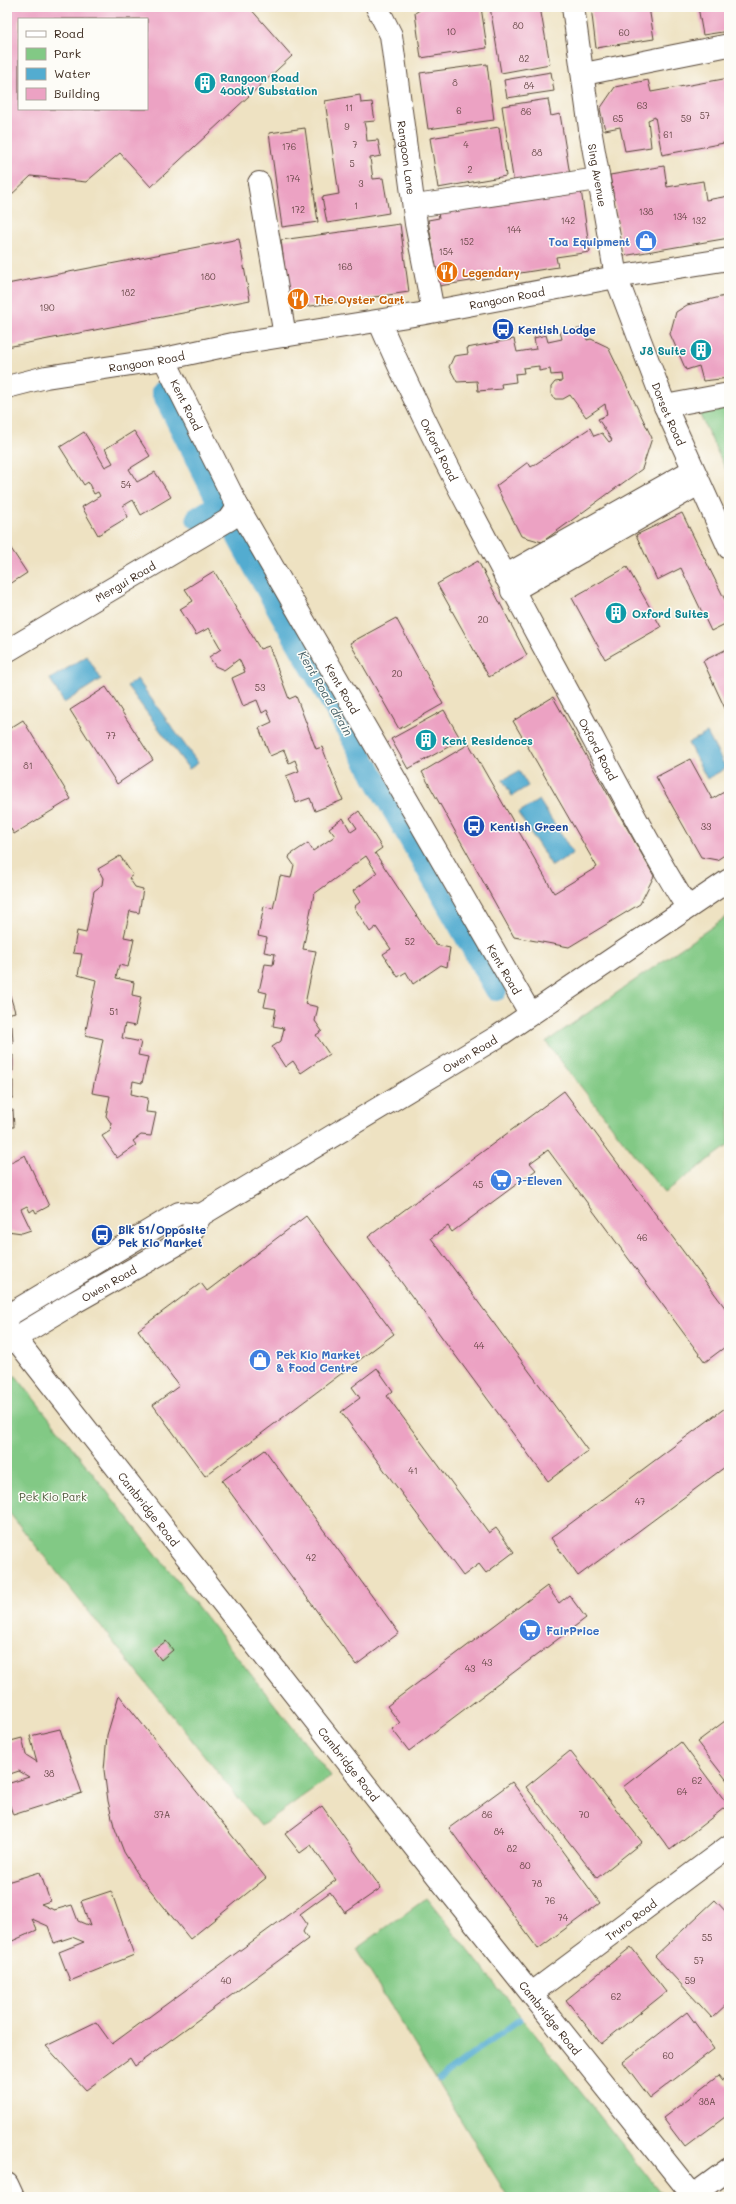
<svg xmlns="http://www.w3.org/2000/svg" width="736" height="2204" font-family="Mali,sans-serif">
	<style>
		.green { fill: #82c985; stroke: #5e7a52 }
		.water { fill: #53acd0; stroke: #476b77 }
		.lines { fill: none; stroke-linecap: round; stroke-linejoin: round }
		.stream { stroke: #53acd0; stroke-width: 6 }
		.canal { stroke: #53acd0; stroke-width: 22 }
		.building { fill: #eca2c3; fill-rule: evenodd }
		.minor-casing { stroke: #564637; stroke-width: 24 }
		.minor { stroke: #fff; stroke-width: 22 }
		.labels { text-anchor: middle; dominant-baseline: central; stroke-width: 3; stroke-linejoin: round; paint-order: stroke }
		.number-label { font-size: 9px; fill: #674847 }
		.culture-label { font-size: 11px; font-weight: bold; fill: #0d838f; stroke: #fdfcf7; text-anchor: start }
		.street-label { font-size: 11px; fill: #3b2a1e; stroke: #fdfcf7 }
		.shop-label { font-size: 11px; font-weight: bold; fill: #366cbe; stroke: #fdfcf7; text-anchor: start }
		.food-label { font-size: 11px; font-weight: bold; fill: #c56008; stroke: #fdfcf7; text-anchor: start }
		.transit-label { font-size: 11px; font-weight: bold; fill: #164399; stroke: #fdfcf7; text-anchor: start }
		.park-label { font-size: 11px; fill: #505a3d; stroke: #fdfcf7 }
		.water-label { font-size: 12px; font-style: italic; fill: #455e65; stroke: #fdfcf7 }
	</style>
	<rect width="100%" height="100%" fill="#fdfcf7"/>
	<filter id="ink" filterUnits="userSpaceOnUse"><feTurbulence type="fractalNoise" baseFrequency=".025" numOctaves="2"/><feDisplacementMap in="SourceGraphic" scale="8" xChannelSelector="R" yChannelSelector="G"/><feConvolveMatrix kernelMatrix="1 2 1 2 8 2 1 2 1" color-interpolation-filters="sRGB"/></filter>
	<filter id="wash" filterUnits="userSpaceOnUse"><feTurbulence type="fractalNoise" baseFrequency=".012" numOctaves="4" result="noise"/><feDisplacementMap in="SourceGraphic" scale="16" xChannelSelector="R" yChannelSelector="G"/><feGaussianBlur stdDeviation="0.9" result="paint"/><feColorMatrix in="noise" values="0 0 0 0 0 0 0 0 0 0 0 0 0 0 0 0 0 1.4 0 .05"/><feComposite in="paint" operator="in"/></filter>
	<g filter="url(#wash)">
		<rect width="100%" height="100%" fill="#eee2c2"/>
		<g class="green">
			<path d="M729,399V476L695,405Z"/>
			<path d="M729,915V1145L664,1193L546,1042Z"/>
			<path d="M16,1376L331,1776L261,1826L7,1510V1377Z"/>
			<path d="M427,1898L660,2192L659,2197H508L356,1949Z"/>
		</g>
		<g class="water">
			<path d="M87,656L101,679L64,703L50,679Z"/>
			<path d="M137,679L198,763L189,769L127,686Z"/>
			<path d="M707,733L726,768L707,779L688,743Z"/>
			<path d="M519,771L528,786L512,796L503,780Z"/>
			<path d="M539,800L573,853L552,866L518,813Z"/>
		</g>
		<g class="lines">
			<path class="stream" d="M439,2079L520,2019"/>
			<g class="canal">
				<path d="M162,392L219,504L260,578L496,990"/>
				<path d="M197,518L219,504"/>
			</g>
		</g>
		<g id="blocks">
			<g class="building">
				<path d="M7,7H249L292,56L151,187L120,153L86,182L31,176L7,199ZM19,19H147V109H19Z"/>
				<path d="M424,7H481L487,48L421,58L415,13Z"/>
				<path d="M490,7H540L550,64L501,73Z"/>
				<path d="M591,7H649L654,39L596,48Z"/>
				<path d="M698,7H729V31L703,35Z"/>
				<path d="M487,64L494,120L428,129L420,73Z"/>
				<path d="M551,72L554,91L507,98L504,80Z"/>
				<path d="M729,78V142L662,155L655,117L648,120L651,147L625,151L620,127L605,130L600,109L615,87L648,80L651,92Z"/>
				<path d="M360,95L361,103L372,102L375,121L364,122L366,131L367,141L378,140L381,156L370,158L373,179L383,178L389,213L327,223L322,197L339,194L325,101Z"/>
				<path d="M548,99L551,116L560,114L571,181L515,190L502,106Z"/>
				<path d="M499,127L506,176L438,188L430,138Z"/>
				<path d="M305,128L318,222L282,227L269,133Z"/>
				<path d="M664,166L667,187L703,181L706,200L729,196V238L623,256L610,175Z"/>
				<path d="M580,183L590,252L556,257L558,267L439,286L428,220L439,218L437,206Z"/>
				<path d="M400,224L409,292L290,309L281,240Z"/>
				<path d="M239,239L250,300L7,347V284Z"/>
				<path d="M729,295V378L703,381L699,366L686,370L670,334L676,312L687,305Z"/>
				<path d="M585,328L587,340L591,339L608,347L652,438L642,469L542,542L521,536L496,486L528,462L531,467L590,428L594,436L602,433L609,442L612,440L598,419L607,415L605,404L586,417L570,395L563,399H555L551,394V387L555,382L562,381L561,374L551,375L550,369L539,371V366L523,368L524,373L515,374L516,382L501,384L502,389L478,391L477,381L457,382L449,367L454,356L468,354L467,348L514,339L517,352L536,349L534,338L546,335L548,342L562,339L560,332Z"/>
				<path d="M134,431L150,456L129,469L137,482L155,472L171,497L141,515L133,500L123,506L128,517L98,535L82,507L100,496L98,492L94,494L88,482L84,485L60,447L84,432L105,467L113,463L105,449Z"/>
				<path d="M682,513L729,608V622L711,631L681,568L657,580L636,535Z"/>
				<path d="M10,547L27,573L7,586V549Z"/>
				<path d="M478,561L527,655L489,677L437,584Z"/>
				<path d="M627,567L661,627L605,659L572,598Z"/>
				<path d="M214,571L260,649L269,646L289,699L296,696L316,749L322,747L343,800L315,811L310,798L296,803L286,776L299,771L295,760L289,763L284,750L270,756L259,728L272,722L267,710L262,713L257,700L243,706L232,678L245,672L239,659L224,670L215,666L209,657L221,649L209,628L196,635L180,609L193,601L185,589Z"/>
				<path d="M396,618L443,704L399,729L350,643Z"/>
				<path d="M729,648V717L703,661Z"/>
				<path d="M106,687L153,760L117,784L70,710Z"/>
				<path d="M553,697L654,876L640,904L569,947L514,937L422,772L469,744L554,893L597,867L513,721Z"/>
				<path d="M444,710L461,740L408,769L391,739Z"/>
				<path d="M23,720L71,799L14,834L7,823V730Z"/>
				<path d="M690,759L712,799L729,789V852L717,860L701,857L656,777Z"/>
				<path d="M359,811L382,848L375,853L436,945L450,948L447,967L441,965L413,984L406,972L398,977L383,954L391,949L376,927L370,932L354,907L360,902L353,891L377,873L366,856L314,894L303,949L316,951L305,1004L318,1007L315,1021L322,1031L316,1035L329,1054L301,1073L293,1061L285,1067L272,1047L281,1041L284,1028L273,1026L276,1009L264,1007L267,993L259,991L265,964L273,965L275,954L264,952L267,938L258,936L264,906L273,909L280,876L291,878L294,865L289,858L290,855L308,843L313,851L335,836L329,828L343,818L351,832L357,828L350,818Z"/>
				<path d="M120,856L133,875L129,878L135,887L143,889L139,913L130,911L124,937L134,939L128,967L119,965L116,978L134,982L132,995L141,997L135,1026L125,1024L122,1038L141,1042L138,1055L148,1057L142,1083L133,1081L131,1094L148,1098L146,1112L156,1113L151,1136L141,1135L133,1141L136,1145L117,1158L102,1136L110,1131L111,1123L106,1116L110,1096L92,1093L103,1039L85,1035L96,980L78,975L82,954L73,953L77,931L86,933L94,891L102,885L103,878L98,869Z"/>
				<path d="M7,985L15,1012L7,1014Z"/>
				<path d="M7,1026H12L13,1043H7Z"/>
				<path d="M7,1055H13V1071L7,1072Z"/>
				<rect x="7" y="1081" width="6" height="17"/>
				<path d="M564,1091L729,1313V1344L705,1362L548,1150L530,1163L536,1170L452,1232L448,1226L431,1238L588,1451L548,1481L368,1237Z"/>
				<path d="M7,1101L8,1110H13L14,1127H7Z"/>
				<path d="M25,1155L49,1206L36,1213L34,1209L30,1212L27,1206L21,1209L31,1230L22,1233L7,1231V1164Z"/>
				<path d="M306,1216L394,1334L205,1476L153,1405L179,1386L138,1330L201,1283L207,1291Z"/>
				<path d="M377,1368L393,1391L387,1396L489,1533L496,1528L514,1552L486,1573L479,1564L463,1576L341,1412L360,1398L352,1387Z"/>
				<path d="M729,1405V1464L578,1576L551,1538Z"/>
				<path d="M265,1450L399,1633L356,1665L222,1481Z"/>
				<path d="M547,1586L559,1603L569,1595L586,1618L409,1751L392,1729L400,1723L387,1706Z"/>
				<path d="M166,1641L173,1650L161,1660L154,1650Z"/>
				<path d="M119,1695L266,1878L190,1939L139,1876L124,1852L114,1826L108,1801L104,1770L107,1735Z"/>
				<path d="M729,1718V1783L697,1742Z"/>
				<path d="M60,1729L82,1793L13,1815L7,1797V1784L29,1777L19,1771L7,1775V1742L22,1738L26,1755L37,1762L30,1736Z"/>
				<path d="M681,1742L728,1805L670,1850L623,1787Z"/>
				<path d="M570,1751L642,1842L597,1878L526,1787Z"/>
				<path d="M512,1782L600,1903L538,1949L449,1828Z"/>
				<path d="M322,1806L381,1888L345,1913L330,1892L300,1914L307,1924L303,1932L308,1939L135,2066L130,2058L86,2090L46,2046L96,2022L112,2044L336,1880L311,1845L300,1853L285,1834Z"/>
				<path d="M40,1872L50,1901L41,1904L54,1910L72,1905L78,1921L90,1926L81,1901L111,1891L134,1955L70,1981L59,1952L84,1942L72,1937L54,1943L48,1926L32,1919L37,1930L10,1942L7,1936V1882Z"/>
				<path d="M715,1900L729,1915V2002L712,2018L655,1956Z"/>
				<path d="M631,1947L666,1992L601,2044L566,2000Z"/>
				<path d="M687,2012L714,2049L650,2098L623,2062Z"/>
				<path d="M719,2075L729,2088V2114L685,2147L663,2118Z"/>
			</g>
		</g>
	</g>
	<g filter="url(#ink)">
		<use href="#blocks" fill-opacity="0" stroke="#564637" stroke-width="1"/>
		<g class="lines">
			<g class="minor-casing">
				<g id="minor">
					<path id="s1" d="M377,7L391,35L416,224L433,311"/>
					<path id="s2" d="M573,7L590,129L616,277L665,406L729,548"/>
					<path d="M584,74L729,45"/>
					<path d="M259,183L285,336"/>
					<path d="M422,205L598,179"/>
					<path id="s3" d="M379,321C432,443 497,560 560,677C602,754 641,833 687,907"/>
					<path id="s4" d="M164,359L238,507L530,1013"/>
					<path id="s5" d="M7,387L46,377L164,359L233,344L420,314L616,277L729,259"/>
					<path d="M665,406L729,394"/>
					<path d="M505,576L693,470"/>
					<path d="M512,591L695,486"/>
					<path id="s6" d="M7,651L230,519L238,507"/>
					<path d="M7,1316L179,1213L201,1215"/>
					<path id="s7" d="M7,1328L438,1877L694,2197"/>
					<path id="s8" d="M7,1343L75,1302L188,1238L201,1215L497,1037L729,880"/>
					<path id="s9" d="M532,1993L729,1846"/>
					<path d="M7,2184L13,2197"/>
					<path d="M691,2197L729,2169"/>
				</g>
			</g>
			<use href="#minor" class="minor"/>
		</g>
	</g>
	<defs>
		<g id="building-disc" transform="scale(1.15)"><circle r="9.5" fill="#0f9aa8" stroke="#fdfcf7"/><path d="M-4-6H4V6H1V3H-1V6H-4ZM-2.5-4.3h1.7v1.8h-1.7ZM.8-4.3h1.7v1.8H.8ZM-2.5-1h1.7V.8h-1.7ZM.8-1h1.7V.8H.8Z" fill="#fff"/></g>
		<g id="shop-disc" transform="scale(1.15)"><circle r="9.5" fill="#3f7fe0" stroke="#fdfcf7"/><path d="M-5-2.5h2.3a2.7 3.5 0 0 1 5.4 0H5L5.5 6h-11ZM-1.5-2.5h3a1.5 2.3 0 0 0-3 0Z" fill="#fff"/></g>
		<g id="restaurant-disc" transform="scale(1.15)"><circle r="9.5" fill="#e8710a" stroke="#fdfcf7"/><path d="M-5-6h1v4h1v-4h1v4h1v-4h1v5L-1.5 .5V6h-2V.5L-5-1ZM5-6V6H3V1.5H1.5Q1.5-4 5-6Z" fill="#fff"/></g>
		<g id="bus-disc" transform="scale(1.15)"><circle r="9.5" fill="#1a4fb4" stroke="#fdfcf7"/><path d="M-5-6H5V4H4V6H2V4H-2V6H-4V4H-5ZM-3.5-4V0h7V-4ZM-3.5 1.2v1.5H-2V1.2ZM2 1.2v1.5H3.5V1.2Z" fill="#fff"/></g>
		<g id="supermarket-disc" transform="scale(1.15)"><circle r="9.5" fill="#3f7fe0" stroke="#fdfcf7"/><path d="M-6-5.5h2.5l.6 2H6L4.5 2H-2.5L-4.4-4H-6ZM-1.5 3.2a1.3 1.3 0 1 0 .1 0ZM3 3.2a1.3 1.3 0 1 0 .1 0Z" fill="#fff"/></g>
	</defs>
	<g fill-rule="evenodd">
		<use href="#building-disc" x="205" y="83"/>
		<use href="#shop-disc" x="646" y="241"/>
		<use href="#restaurant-disc" x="447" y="272"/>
		<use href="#restaurant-disc" x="298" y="299"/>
		<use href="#bus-disc" x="503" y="329"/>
		<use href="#building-disc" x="701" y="350"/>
		<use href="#building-disc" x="616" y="613"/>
		<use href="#building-disc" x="426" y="740"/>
		<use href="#bus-disc" x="474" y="826"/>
		<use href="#supermarket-disc" x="501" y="1180"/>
		<use href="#bus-disc" x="102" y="1235"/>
		<use href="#shop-disc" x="260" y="1360"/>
		<use href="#supermarket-disc" x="530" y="1630"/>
	</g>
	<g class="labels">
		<g class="number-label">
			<text x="518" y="25">80</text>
			<text x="451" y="31">10</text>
			<text x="624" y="32">60</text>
			<text x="524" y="58">82</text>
			<text x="455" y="82">8</text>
			<text x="529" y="85">84</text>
			<text x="642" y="105">63</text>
			<text x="349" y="107">11</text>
			<text x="459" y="110">6</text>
			<text x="526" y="111">86</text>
			<text x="705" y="115">57</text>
			<text x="618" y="118">65</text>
			<text x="686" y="118">59</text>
			<text x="347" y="126">9</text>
			<text x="668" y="134">61</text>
			<text x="355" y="144">7</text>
			<text x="466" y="144">4</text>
			<text x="289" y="146">176</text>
			<text x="537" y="152">88</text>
			<text x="352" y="163">5</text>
			<text x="470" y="169">2</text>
			<text x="293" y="178">174</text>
			<text x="361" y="183">3</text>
			<text x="356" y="205">1</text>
			<text x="298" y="209">172</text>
			<text x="646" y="211">138</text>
			<text x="680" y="216">134</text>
			<text x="568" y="220">142</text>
			<text x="699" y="220">132</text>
			<text x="514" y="229">144</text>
			<text x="467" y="241">152</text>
			<text x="446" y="251">154</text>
			<text x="345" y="266">168</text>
			<text x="208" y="276">180</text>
			<text x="128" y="292">182</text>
			<text x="47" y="307">190</text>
			<text x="126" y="484">54</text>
			<text x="483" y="619">20</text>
			<text x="397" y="673">20</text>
			<text x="260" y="687">53</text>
			<text x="111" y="735">77</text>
			<text x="28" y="765">81</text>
			<text x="706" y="826">33</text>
			<text x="410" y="941">52</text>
			<text x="114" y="1011">51</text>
			<text x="478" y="1184">45</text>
			<text x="642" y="1237">46</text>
			<text x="479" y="1345">44</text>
			<text x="413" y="1470">41</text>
			<text x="640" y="1501">47</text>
			<text x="311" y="1557">42</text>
			<text x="487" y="1662">43</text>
			<text x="470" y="1668">43</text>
			<text x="49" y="1773">38</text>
			<text x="697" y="1780">62</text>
			<text x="682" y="1791">64</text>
			<text x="162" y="1814">37A</text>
			<text x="487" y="1814">86</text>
			<text x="584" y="1814">70</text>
			<text x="499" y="1831">84</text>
			<text x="512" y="1848">82</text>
			<text x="525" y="1865">80</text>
			<text x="537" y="1883">78</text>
			<text x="550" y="1900">76</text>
			<text x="563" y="1917">74</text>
			<text x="707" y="1937">55</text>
			<text x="699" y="1960">57</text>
			<text x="226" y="1980">40</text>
			<text x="690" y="1980">59</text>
			<text x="616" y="1996">62</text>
			<text x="668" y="2055">60</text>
			<text x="707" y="2101">38A</text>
		</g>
		<g class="culture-label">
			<text x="220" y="77">Rangoon Road<tspan x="220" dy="13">400kV Substation</tspan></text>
			<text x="686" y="350" text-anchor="end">J8 Suite</text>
			<text x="632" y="613">Oxford Suites</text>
			<text x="442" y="740">Kent Residences</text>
		</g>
		<g class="street-label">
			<text stroke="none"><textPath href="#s1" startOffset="155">Rangoon Lane</textPath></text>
			<text stroke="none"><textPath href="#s2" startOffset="170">Sing Avenue</textPath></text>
			<text stroke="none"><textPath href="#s5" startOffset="508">Rangoon Road</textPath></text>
			<text stroke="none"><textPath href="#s5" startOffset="142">Rangoon Road</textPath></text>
			<text stroke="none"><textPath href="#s4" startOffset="51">Kent Road</textPath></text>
			<text stroke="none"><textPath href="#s2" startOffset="420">Dorset Road</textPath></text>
			<text stroke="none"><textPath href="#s3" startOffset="142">Oxford Road</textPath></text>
			<text stroke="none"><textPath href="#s6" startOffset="137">Mergui Road</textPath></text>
			<text stroke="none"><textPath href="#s4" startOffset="375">Kent Road</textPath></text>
			<text stroke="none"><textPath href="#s3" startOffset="481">Oxford Road</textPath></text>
			<text stroke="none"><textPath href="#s4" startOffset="699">Kent Road</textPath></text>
			<text stroke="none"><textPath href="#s8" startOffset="549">Owen Road</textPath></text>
			<text stroke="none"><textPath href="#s8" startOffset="118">Owen Road</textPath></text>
			<text stroke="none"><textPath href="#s7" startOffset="230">Cambridge Road</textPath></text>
			<text stroke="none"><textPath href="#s7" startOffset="554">Cambridge Road</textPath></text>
			<text stroke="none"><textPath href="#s9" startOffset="123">Truro Road</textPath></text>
			<text stroke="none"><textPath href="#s7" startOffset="878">Cambridge Road</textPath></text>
		</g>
		<g class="shop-label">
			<text x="630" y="241" text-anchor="end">Toa Equipment</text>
			<text x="516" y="1180">7-Eleven</text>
			<text x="276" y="1354">Pek Kio Market<tspan x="276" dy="13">&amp; Food Centre</tspan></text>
			<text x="546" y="1630">FairPrice</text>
		</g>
		<g class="food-label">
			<text x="462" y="272">Legendary</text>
			<text x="314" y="299">The Oyster Cart</text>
		</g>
		<g class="transit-label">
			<text x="518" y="329">Kentish Lodge</text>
			<text x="490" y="826">Kentish Green</text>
			<text x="118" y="1229">Blk 51/Opposite<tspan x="118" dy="13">Pek Kio Market</tspan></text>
		</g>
		<g class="park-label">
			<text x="53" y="1496">Pek Kio Park</text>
		</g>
		<g class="water-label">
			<text transform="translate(326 693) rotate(60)">Kent Road drain</text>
		</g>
	</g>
	<rect width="736" height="2204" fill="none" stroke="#fdfcf7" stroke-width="24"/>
	<rect x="18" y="18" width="130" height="92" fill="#fdfcf7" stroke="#afa8a0"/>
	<rect x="26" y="31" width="20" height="6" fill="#ffffff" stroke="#afa8a0"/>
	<text x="54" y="38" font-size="12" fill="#3b2a1e">Road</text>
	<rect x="26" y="48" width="20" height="12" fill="#82c985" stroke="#afa8a0"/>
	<text x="54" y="58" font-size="12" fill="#3b2a1e">Park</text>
	<rect x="26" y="68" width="20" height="12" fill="#53acd0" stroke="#afa8a0"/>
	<text x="54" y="78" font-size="12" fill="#3b2a1e">Water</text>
	<rect x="26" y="88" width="20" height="12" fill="#eca2c3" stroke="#afa8a0"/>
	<text x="54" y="98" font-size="12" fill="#3b2a1e">Building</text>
</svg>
